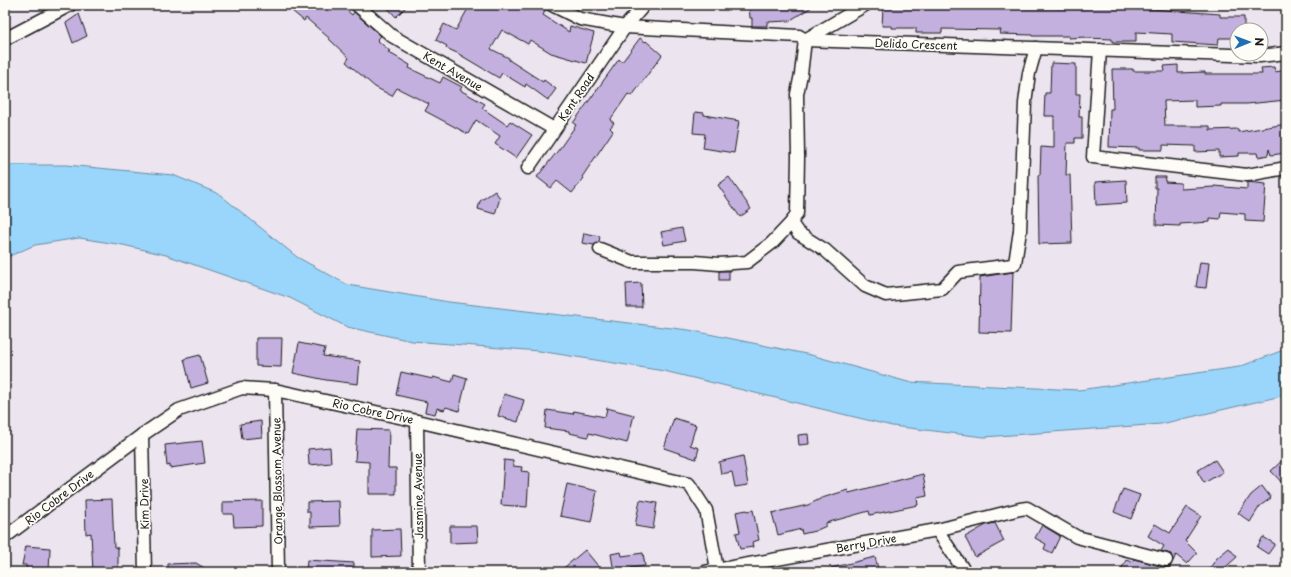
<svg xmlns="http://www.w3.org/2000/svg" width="1291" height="577" font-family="'Playpen Sans',sans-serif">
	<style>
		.water { fill: #9ad6fb; stroke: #688ca2 }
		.building { fill: #c4b0df; stroke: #1c1c1c }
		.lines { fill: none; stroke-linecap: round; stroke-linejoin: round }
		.minor-casing { stroke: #1c1c1c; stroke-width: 15 }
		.minor { stroke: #fdfcf7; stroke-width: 12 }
		.labels { text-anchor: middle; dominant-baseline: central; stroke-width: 3.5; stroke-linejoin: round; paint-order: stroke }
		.street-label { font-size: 11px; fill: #1c1c1c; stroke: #fdfcf7 }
	</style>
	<rect width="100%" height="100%" fill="#ece5f0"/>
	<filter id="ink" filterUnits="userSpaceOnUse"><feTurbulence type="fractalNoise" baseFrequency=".025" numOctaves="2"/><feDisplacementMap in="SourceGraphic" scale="8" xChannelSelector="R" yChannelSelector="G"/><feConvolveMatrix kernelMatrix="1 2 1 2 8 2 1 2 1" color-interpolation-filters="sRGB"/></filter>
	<g filter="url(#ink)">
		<path class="water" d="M5,165H66L173,175L219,194L297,257L348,285L449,302L689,330L811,355L908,382L1079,390L1239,367L1286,349V395L1161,424L984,437L892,426L664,371L539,351L412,341L347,327L290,298L166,255L123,245L79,238L35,245L5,258Z"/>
		<g class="building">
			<path d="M285,5H341L352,15L354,12L381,36L377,40L390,51L388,52L410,65L409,68L440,83L443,77L462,87L460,90L485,104L482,108L507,125L510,121L532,135L516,158L495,144L500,136L476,120L468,134L425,111L429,104L397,88L392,96L375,87L346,62L349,58L329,39V38L306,18L304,21Z"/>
			<path d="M385,5H408L396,17Z"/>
			<path d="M470,5H538L546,9L543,15L569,32L570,26L594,33L586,63L551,53L530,40L528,44L502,30L491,49L509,58V60L543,82L544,80L556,89L548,100L526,84L525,87L502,73L499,78L457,53L446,48L447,46L436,40L444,24L456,30Z"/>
			<path d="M749,5H815L789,21L767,22V26H752V18H750Z"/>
			<path d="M892,5H1025V7H1055V8H1086V5H1136V8L1220,14V17H1244V30H1237V38H1219L1218,45L1172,42V34L1136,32V42H1112V39L1085,38V37L1069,38V36H1032V35L1000,34L1001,30L942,29V33H916V28H892V26H882L883,8H892Z"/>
			<path d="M79,14L87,36L73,43L66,23Z"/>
			<path d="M640,38L645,42L646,41L662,55L632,96L628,94L610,120L614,123L610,128L613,131L582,177L584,178L572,193L557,181L551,188L537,177L560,148L576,125L573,123L619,59L622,62Z"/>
			<path d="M1051,63L1076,64V94H1080L1079,117H1082V138H1075V143H1067L1066,175H1070L1072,243L1039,244L1038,175H1040L1041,147L1054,148V116H1044L1045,93H1050Z"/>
			<path d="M1178,65V73L1205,72V74H1262L1261,68L1274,67L1275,72L1286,70V100L1247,104H1221V106L1195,107V100L1164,101L1165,126H1210V130L1238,129V132L1286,124V153L1271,155L1269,149L1268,155L1258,157L1257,153H1239V156L1219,157V151L1195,152V146L1163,145V150H1139V148L1109,147L1110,109H1113L1112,69H1133V71H1165L1164,66Z"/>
			<path d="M695,112L704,113V115L739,121L734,153L703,148L705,134L693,133Z"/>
			<path d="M729,177L751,209L740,217L718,185Z"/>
			<path d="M1155,177H1166L1165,182L1181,183V189L1214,187V186L1247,189V182L1266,184L1263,222L1245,221V214L1221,212L1220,219L1210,218V222L1180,224V226L1156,225L1157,188H1155Z"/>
			<path d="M1126,180L1127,203L1096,205L1095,182Z"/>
			<path d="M495,191L500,198L495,214L478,209L480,201Z"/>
			<path d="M682,228L685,241L664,245L661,232Z"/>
			<path d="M584,233L600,236L599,242L594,245L582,243Z"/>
			<path d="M1200,262L1209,263L1206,288L1196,287Z"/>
			<rect x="719" y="271" width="10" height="9"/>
			<path d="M1013,272L1011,333L979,332L980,277Z"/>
			<path d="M641,283L642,307H627L626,284Z"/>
			<path d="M256,338H282L281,367L256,366Z"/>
			<path d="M299,343L325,348L323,356L360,361L358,384L326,380L293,373Z"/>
			<path d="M200,355L208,383L191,388L184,359Z"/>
			<path d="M401,372L433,379V377L452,382L454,374L467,378L459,411L446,407L444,410L437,408L435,414L425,412L427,402L396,395Z"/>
			<path d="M504,394L524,400L518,422L498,416Z"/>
			<path d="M607,408L634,415L627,443L589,433L588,437L569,433V431L545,428L547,410L573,414L574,411L605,417Z"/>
			<path d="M674,418L696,425L690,445L699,448L696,459L664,448Z"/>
			<path d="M261,421L262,437L242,439L240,424Z"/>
			<path d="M357,429L389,430L388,468H396V494H369V462L355,461Z"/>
			<path d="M808,434L809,444L799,445L798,435Z"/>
			<path d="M202,441L205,463L170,468V465L167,466L165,445Z"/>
			<path d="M330,447L331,463L309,465L308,449Z"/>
			<path d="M743,456L748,485L735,487L732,472L721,474L719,462Z"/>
			<path d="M1286,457V487L1271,471Z"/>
			<path d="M504,460L513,461V466L522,467L521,471L529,472L527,507L501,505Z"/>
			<path d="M1215,460L1223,472L1204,483L1197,471Z"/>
			<path d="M923,474L927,496L917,498L918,505L870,515L869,511L826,523V526L815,531L802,534L801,529L778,535L772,513L808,505L822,498L848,490L849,493Z"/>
			<path d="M567,484L597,491L591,522L560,516Z"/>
			<path d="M1262,486L1271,498L1260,506L1250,522L1238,513L1251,495Z"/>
			<path d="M1123,489L1140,495L1131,519L1114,512Z"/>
			<path d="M112,499L114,547L118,548V572H93L91,533L86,534L85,500Z"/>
			<path d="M640,500L657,503L653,529L635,526Z"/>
			<path d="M262,501V526L234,527L233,514H223V502Z"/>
			<path d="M339,501L340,526L310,527V512H307V502Z"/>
			<path d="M1187,507L1201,516L1185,541L1197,553L1187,564L1176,555L1173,561L1171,554L1161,551L1164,546L1148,536L1155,524L1170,533Z"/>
			<path d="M747,510V511L753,510L759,540L752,542L753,547L740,549L736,533L740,532L736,512Z"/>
			<path d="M995,523L1004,541L975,557L965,537L986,525Z"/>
			<path d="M1042,525L1060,536L1052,553L1044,549L1046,544L1035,538Z"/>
			<path d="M450,526H477L478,542L450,543Z"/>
			<path d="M400,529L401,556L372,557V530Z"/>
			<path d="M1263,537L1275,544L1268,554L1257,547Z"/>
			<path d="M26,546L50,548L49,572H27L26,565H22Z"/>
			<path d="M1229,548L1237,557L1220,572H1207L1217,558Z"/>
			<path d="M585,550L603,572H559Z"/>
			<path d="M621,552L622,556L643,553L645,566L631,568L632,572H614L611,554Z"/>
			<path d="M875,557L879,572H832L831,568Z"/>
			<path d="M1134,559L1164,567H1168L1171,565L1169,571L1172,572H1120L1126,560L1132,562Z"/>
			<path d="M307,560L354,563V572H306Z"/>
			<path d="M196,563L211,572H168V564Z"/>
		</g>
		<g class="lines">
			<g class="minor-casing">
				<g id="minor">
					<path d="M357,5L392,36L554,129"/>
					<path d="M552,5L580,19L625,27L799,36L805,40L1260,56L1286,53"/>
					<path d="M5,39L70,5"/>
					<path d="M1100,50L1093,157L1247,175L1286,168"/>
					<path d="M528,168L625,27L644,5"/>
					<path d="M791,223L798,233L825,250L865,286L886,295L942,289L958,272L1012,265L1015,263L1020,231L1025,103L1029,73L1036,48"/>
					<path d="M600,249L632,262H695L719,264L747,262L772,243L791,223L797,213L798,157L797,94L801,74L805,40L865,5"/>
					<path d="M275,390L278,572"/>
					<path d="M417,421L419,572"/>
					<path d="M142,435L145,572"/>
					<path d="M937,530L965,572"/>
					<path d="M5,537L142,435L179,410L242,388L275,390L417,421L689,484L706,510L717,569"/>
					<path d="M705,572L937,530L1020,509L1027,508L1077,537L1166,560"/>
				</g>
			</g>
			<use href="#minor" class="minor"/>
		</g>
	</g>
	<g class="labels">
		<g class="street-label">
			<text transform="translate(916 44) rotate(2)">Delido Crescent</text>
			<text transform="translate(453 71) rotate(30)">Kent Avenue</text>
			<text transform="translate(576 97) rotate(-56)">Kent Road</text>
			<text transform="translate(373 411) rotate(12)">Rio Cobre Drive</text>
			<text transform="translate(277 481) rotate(-91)">Orange Blossom Avenue</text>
			<text transform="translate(418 496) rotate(-91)">Jasmine Avenue</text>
			<text transform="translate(59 497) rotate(-37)">Rio Cobre Drive</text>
			<text transform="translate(144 504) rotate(-91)">Kim Drive</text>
			<text transform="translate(866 543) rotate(-10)">Berry Drive</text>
		</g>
	</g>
	<rect width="1291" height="577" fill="none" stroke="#fdfcf7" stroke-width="20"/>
	<rect x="10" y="10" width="1271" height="557" fill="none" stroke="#1c1c1c" stroke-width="1.5" filter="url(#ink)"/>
	<g transform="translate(1249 42) rotate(89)"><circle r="19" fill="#fdfcf7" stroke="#a3a29f"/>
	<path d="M0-3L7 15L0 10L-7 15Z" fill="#1f6fb2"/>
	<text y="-6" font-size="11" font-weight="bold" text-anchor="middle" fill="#1c1c1c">N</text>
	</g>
</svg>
